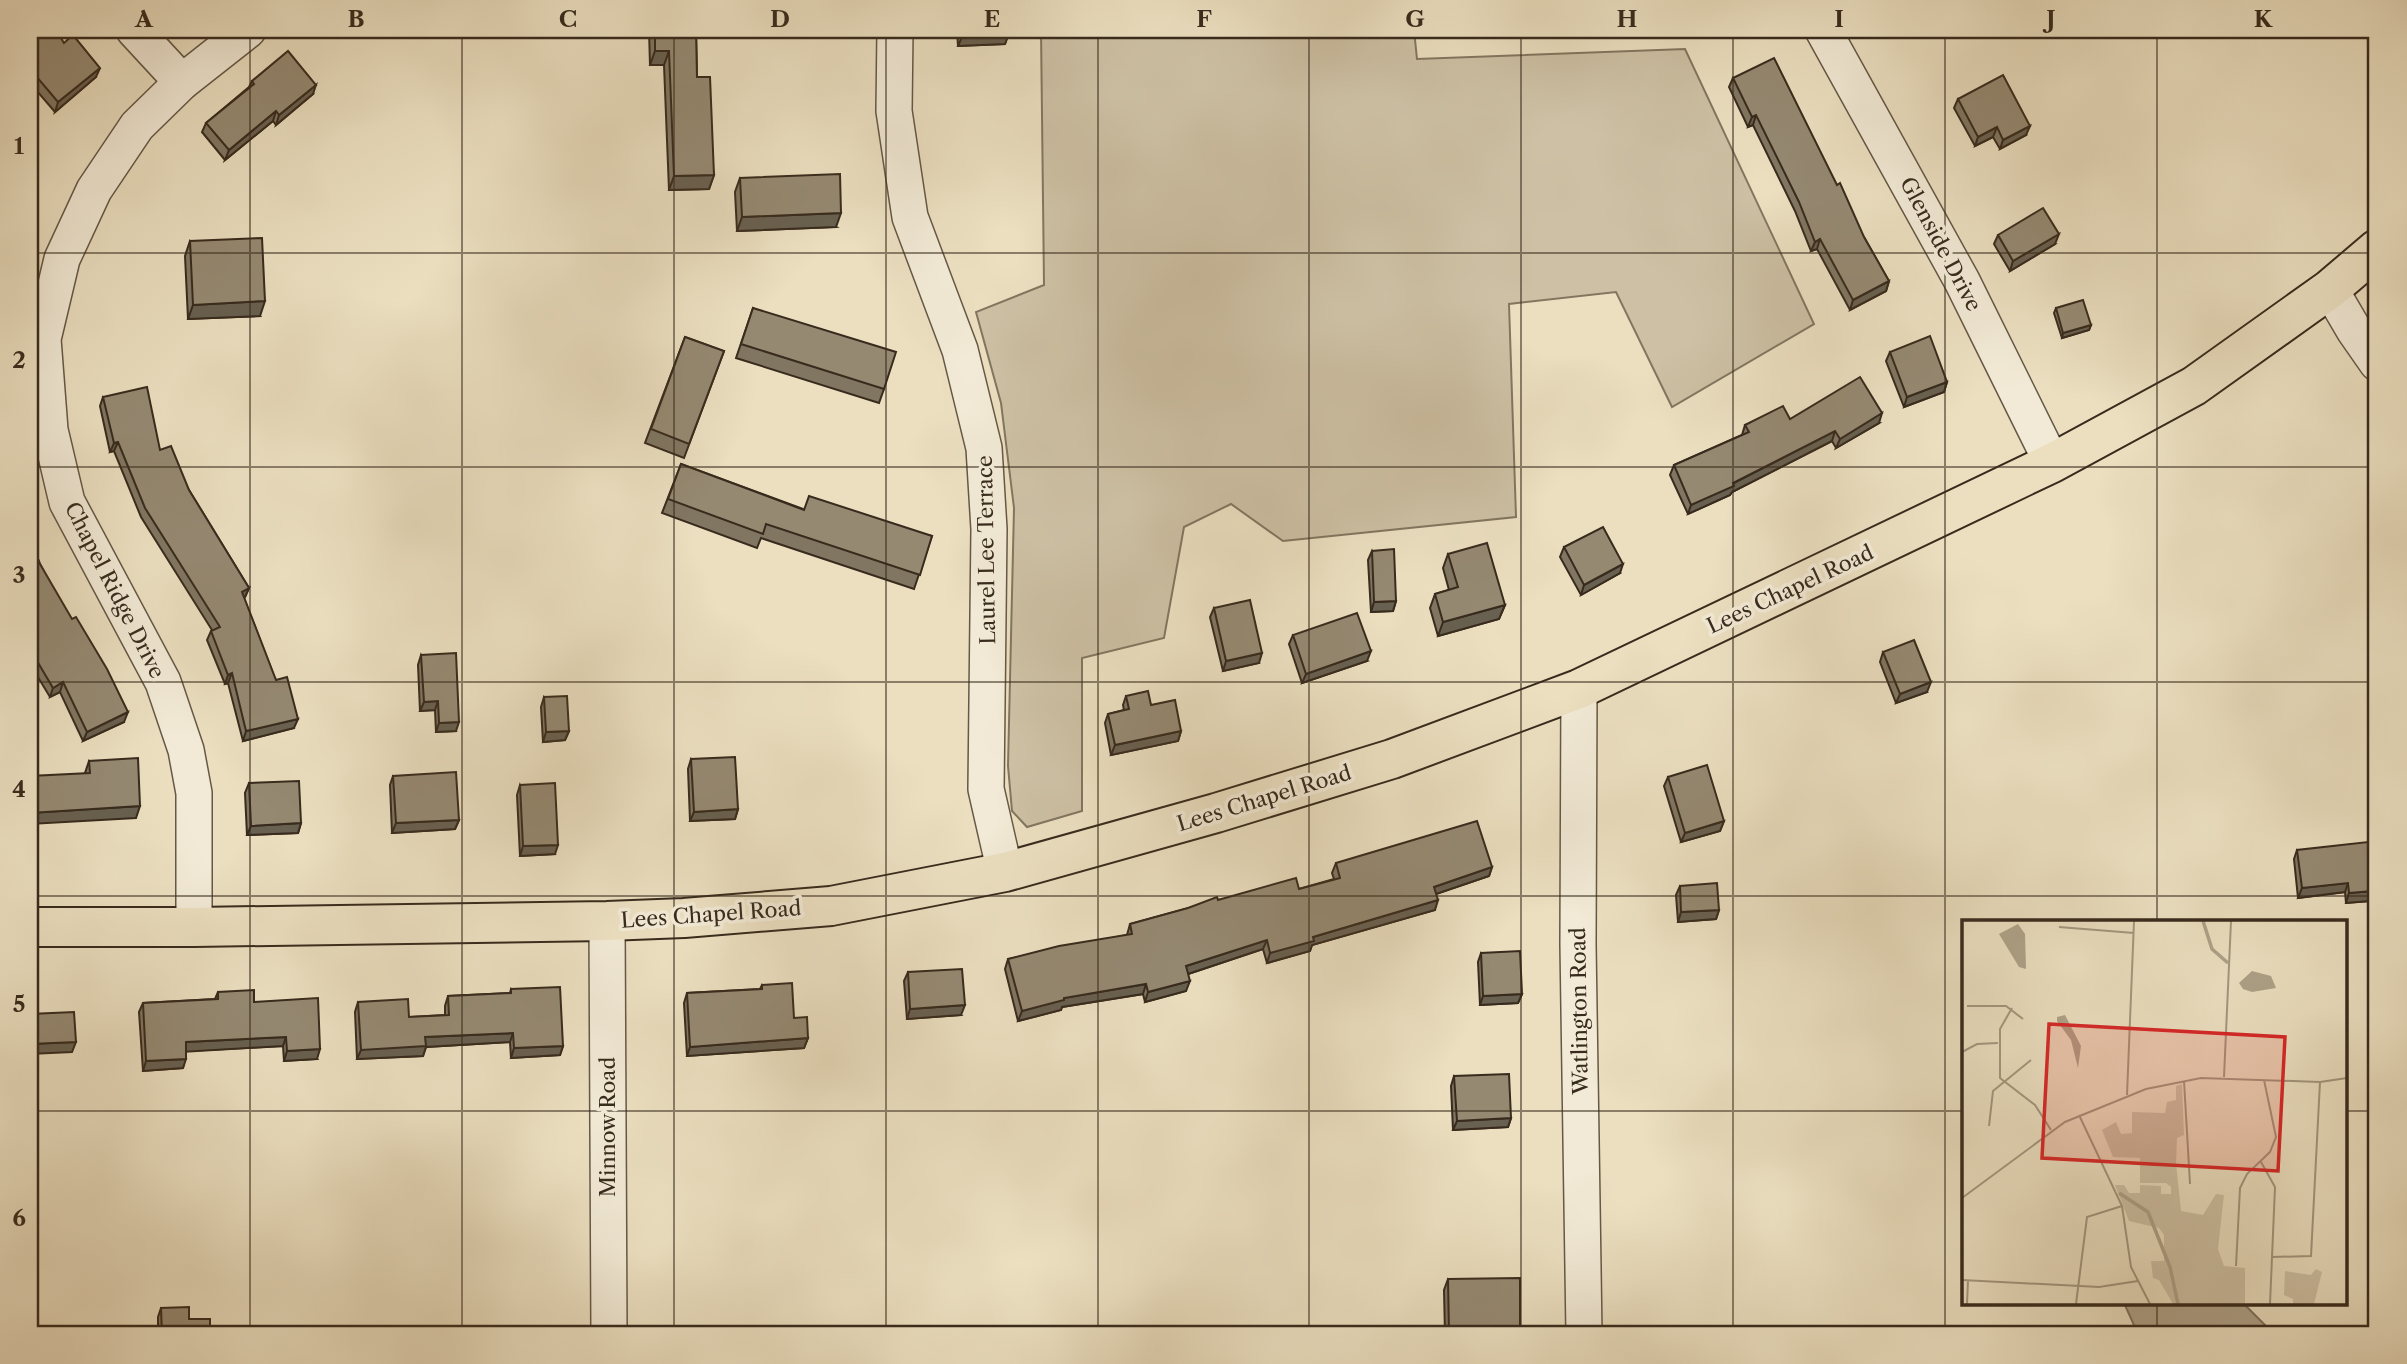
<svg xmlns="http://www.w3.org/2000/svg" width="2407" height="1364" font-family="'Libre Caslon Text',serif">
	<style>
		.green { fill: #cdc0a4; stroke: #827660; stroke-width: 2 }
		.water { fill: #aea289; stroke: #7f725e; stroke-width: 2 }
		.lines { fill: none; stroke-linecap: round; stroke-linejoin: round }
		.minor-casing { stroke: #655846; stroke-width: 38 }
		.major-casing { stroke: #382b1d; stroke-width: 42 }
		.minor { stroke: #f2ead6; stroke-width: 35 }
		.major { stroke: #ebdfc0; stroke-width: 38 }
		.wall { fill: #807662; stroke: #382b1d; stroke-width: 2 }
		.shaded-wall { fill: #686050; stroke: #382b1d; stroke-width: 2 }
		.building { fill: #958972; stroke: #382b1d; stroke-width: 2 }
		.grid { fill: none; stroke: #382b1d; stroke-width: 2; stroke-opacity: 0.55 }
		.labels { text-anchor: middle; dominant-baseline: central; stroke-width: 7; stroke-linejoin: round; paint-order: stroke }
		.street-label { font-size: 21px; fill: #382b1d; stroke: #f2ead6 }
		.inset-river { fill: none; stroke: #aea289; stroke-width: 3.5 }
		.inset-road { fill: none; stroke: #a3977f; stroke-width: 2 }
		.view { fill: #d62828; fill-opacity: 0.15; stroke: #d62828; stroke-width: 3.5 }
		.inset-edge { fill: none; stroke: #382b1d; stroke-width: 3.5 }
		.neatline { fill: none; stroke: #382b1d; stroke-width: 2.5 }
		.grid-label { font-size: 23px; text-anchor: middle; font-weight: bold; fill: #382b1d }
	</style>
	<rect width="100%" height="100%" fill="#ebdfc0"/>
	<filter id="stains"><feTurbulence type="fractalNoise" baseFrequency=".00286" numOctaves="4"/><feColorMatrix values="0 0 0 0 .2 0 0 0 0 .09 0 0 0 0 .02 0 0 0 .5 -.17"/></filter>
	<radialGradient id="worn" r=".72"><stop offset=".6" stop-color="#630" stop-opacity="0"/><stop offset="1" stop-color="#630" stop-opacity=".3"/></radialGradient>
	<path class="green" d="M1041,30H1414L1417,59L1685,49L1814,324L1672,407L1616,292L1509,304L1516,517L1283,541L1231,504L1184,527L1164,638L1082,658V811L1027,827L1012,811L1008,766L1014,508L1001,403L976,312L1044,285Z"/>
	<path class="water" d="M2124,1303H2243L2274,1334H2138Z"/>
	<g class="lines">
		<g class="minor-casing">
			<g id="minor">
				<path d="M134,30L182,82"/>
				<path d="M895,30L894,111L910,217L960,350L984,448L989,529L986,789L1005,872"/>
				<path d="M1823,30L1962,281L2052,463"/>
				<path d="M2330,289L2354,330L2377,363"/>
				<path d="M1579,689L1578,944L1584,1334"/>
				<path d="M607,921L609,1334"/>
				<path d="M194,927V793L186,750L163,682L67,502L50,430L43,339L62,259L94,190L137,126L182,82L248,30"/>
			</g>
		</g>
		<g class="major-casing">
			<path id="major" d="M30,927H194L607,921L684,918L831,906L1005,872L1216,813L1392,759L1579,689L2052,463L2194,386L2330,289L2377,249"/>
		</g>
		<use href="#minor" class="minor"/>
		<use href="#major" class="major"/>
	</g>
	<g class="wall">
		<path d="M30,30L64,43L96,77L55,112L30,83Z"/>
		<path d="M649,30H696L697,77L714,175L709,189L669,190L664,65H650Z"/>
		<path d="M957,30H1009L1005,44L958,46Z"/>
		<path d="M1733,78L1864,237L1889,281L1886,291L1850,310L1817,249L1811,251L1795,211L1753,125L1748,127L1729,87Z"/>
		<path d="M252,81L313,94L276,125L273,121L225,160L202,132L206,123L249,87Z"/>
		<path d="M1958,99L2026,135L2000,149L1993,137L1975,146L1954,108Z"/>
		<path d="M740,178L836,227L737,231L735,192Z"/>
		<path d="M1998,235L2055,244L2010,271L1994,244Z"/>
		<path d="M190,241L260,316L188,319L185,256Z"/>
		<path d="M753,308L884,389L879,403L736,358Z"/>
		<path d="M2056,308L2091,325L2089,330L2062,338L2054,313Z"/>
		<path d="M685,337L724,351L684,458L645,443Z"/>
		<path d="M1890,352L1947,382L1944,392L1904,407L1886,361Z"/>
		<path d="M103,397L160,450L189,490L249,588L245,597L244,598L294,728L243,741L228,683L225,684L207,640L211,631L212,630L141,517L114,451L110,452L100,406Z"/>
		<path d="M1790,419L1879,423L1836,448L1832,441L1732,492L1730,495L1688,514L1670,475L1674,465L1742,435L1745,425Z"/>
		<path d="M681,464L803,509L932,536L914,589L761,538L757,548L662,513Z"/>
		<path d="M30,538L40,564L124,722L83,741L60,692L50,697L30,664Z"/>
		<path d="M1564,547L1620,573L1581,595L1560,557Z"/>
		<path d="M1372,551L1396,601L1393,611L1371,612L1368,560Z"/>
		<path d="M1448,554L1505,605L1499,619L1438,636L1430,608L1435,594L1449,590L1443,568Z"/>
		<path d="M1214,608L1259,663L1223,671L1210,617Z"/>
		<path d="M1293,635L1367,661L1302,683L1289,644Z"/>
		<path d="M1883,652L1927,692L1896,703L1880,662Z"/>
		<path d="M421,655L456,731L436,732L435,710L420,711L418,665Z"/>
		<path d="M1126,696L1151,705L1181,731L1178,741L1111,755L1105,723L1108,714L1124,710L1123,705Z"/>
		<path d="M544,697L569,731L565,740L543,742L541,707Z"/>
		<path d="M691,759L738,809L735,819L690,821L688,769Z"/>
		<path d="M89,761L136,818L85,773Z"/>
		<path d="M393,776L459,820L455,829L392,833L390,785Z"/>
		<path d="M1668,777L1724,821L1720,831L1681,842L1664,786Z"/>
		<path d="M249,783L301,823L298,833L247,835L245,793Z"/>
		<path d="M520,785L555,854L520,856L517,795Z"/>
		<path d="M2297,850L2373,891L2370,901L2346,903L2345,892L2298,898L2294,859Z"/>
		<path d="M1336,863L1492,867L1489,876L1436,894L1435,910L1312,945L1310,951L1267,963L1263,949L1188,974L1186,991L1145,1002L1143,994L1062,1007L1061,1010L1018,1021L1005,969L1008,959L1127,935L1130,924L1218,900L1299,889L1334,879L1332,873Z"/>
		<path d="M1680,886L1719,910L1716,919L1678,922L1676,895Z"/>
		<path d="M1481,953L1522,994L1518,1003L1480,1005L1478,962Z"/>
		<path d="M908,972L961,1015L907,1019L904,981Z"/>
		<path d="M762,985L794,1018L808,1038L804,1048L687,1056L684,1003L687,993L760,989Z"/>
		<path d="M511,989L563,1046L560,1055L511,1058L510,1042L426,1047L423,1056L357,1059L355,1012L358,1002L409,1017L445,1015V1006L448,996L510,993Z"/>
		<path d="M218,992L254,1002L317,1059L284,1061L283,1046L186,1051L183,1068L143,1071L139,1012L143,1003L215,999Z"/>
		<path d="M1454,1076L1511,1118L1508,1127L1453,1130L1451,1086Z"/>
		<path d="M1448,1279L1520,1334H1445L1444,1290Z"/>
		<path d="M161,1308L189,1319L210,1334H158V1317Z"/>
	</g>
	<g class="shaded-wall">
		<path d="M1009,34L1005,44L958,46L962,37Z"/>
		<path d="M655,51H669L664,65H650Z"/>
		<path d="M100,68L96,77L55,112L58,102Z"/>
		<path d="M316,85L313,94L276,125L279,115Z"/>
		<path d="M276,111L273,121L225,160L229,150Z"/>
		<path d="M1756,115L1753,125L1748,127L1752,117Z"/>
		<path d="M2030,126L2026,135L2000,149L2003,140Z"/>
		<path d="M1997,127L1993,137L1975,146L1978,137Z"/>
		<path d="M714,175L709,189L669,190L674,176Z"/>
		<path d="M841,213L836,227L737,231L742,217Z"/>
		<path d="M2059,234L2055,244L2010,271L2013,261Z"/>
		<path d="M1820,239L1817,249L1811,251L1815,242Z"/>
		<path d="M1889,281L1886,291L1850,310L1853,300Z"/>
		<path d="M265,301L260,316L188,319L193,305Z"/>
		<path d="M2091,325L2089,330L2062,338L2063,333Z"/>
		<path d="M1947,382L1944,392L1904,407L1907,397Z"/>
		<path d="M1882,413L1879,423L1836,448L1840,439Z"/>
		<path d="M1835,431L1832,441L1732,492L1730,495L1688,514L1691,505Z"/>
		<path d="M118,442L114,451L110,452L114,443Z"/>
		<path d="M1623,564L1620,573L1581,595L1584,585Z"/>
		<path d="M249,588L245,597L238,602L242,592Z"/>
		<path d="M1396,601L1393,611L1371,612L1374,602Z"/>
		<path d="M1505,605L1499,619L1438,636L1443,622Z"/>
		<path d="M1371,651L1367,661L1302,683L1306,674Z"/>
		<path d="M1262,653L1259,663L1223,671L1226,661Z"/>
		<path d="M232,673L228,683L225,684L228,675Z"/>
		<path d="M63,682L60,692L50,697L53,688Z"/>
		<path d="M1931,682L1927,692L1896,703L1900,694Z"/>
		<path d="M438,701L435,710L420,711L424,702Z"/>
		<path d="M128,712L124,722L83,741L87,732Z"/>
		<path d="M298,719L294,728L243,741L246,731Z"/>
		<path d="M459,722L456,731L436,732L439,723Z"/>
		<path d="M569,731L565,740L543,742L546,732Z"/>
		<path d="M1181,731L1178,741L1111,755L1115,745Z"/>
		<path d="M140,806L136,818L30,824V813Z"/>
		<path d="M738,809L735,819L690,821L694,812Z"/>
		<path d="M459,820L455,829L392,833L396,823Z"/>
		<path d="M1724,821L1720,831L1681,842L1685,833Z"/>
		<path d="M301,823L298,833L247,835L251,826Z"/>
		<path d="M558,845L555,854L520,856L523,846Z"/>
		<path d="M1492,867L1489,876L1430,896L1434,887Z"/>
		<path d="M2348,883L2345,892L2298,898L2302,888Z"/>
		<path d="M2373,891L2370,901L2346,903L2349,893Z"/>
		<path d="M1438,900L1435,910L1312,945L1310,951L1267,963L1270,953L1313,937Z"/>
		<path d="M1719,910L1716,919L1678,922L1681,912Z"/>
		<path d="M1267,940L1263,949L1182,976L1186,966Z"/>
		<path d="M1190,981L1186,991L1145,1002L1148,992Z"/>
		<path d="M1146,984L1143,994L1062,1007L1061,1010L1018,1021L1022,1011L1064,998Z"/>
		<path d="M1522,994L1518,1003L1480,1005L1483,996Z"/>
		<path d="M965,1005L961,1015L907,1019L910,1009Z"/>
		<path d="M513,1033L510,1042L426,1047L423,1056L357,1059L361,1050L425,1037Z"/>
		<path d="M286,1037L283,1046L182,1052L186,1042Z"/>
		<path d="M808,1038L804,1048L687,1056L690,1047Z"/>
		<path d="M76,1042L72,1052L30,1054V1044Z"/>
		<path d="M563,1046L560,1055L511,1058L514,1048Z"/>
		<path d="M320,1049L317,1059L284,1061L287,1051Z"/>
		<path d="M186,1059L183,1068L143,1071L146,1061Z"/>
		<path d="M1511,1118L1508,1127L1453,1130L1457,1121Z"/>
	</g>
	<g class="building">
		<path d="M30,30H56L64,43L73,35L100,68L58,102L30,69Z"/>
		<path d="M655,30H696L697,77H710L714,175L674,176L669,51H655Z"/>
		<path d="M961,30H1009V34L962,37Z"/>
		<path d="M288,51L316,85L279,115L276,111L229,150L206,123L254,84L252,81Z"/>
		<path d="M1774,58L1837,185L1840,183L1864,237L1889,281L1853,300L1820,239L1815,242L1799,202L1756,115L1752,117L1733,78Z"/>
		<path d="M2003,75L2030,126L2003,140L1997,127L1978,137L1958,99Z"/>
		<path d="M840,174L841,213L742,217L740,178Z"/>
		<path d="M2043,208L2059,234L2013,261L1998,235Z"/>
		<path d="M262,238L265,301L193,305L190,241Z"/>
		<path d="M2083,300L2091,325L2063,333L2056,308Z"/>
		<path d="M753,308L896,352L884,389L741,344Z"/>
		<path d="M1930,336L1947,382L1907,397L1890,352Z"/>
		<path d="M685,337L724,351L689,444L651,429Z"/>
		<path d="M1860,377L1882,413L1840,439L1835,431L1733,483L1734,486L1691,505L1674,465L1749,432L1745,425L1783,406L1790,419Z"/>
		<path d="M147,387L160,450L171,446L189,490L249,588L242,592L276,680L287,677L298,719L246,731L232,673L228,675L211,631L220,627L145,508L118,442L114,443L103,397Z"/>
		<path d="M681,464L804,510L809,496L932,536L920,575L766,524L763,534L668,499Z"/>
		<path d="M1603,527L1623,564L1584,585L1564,547Z"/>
		<path d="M30,538L40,564L72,619L76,617L107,669L128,712L87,732L63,682L53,688L30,649V645L32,644L30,640Z"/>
		<path d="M1487,543L1505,605L1443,622L1435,594L1458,587L1448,554Z"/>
		<path d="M1394,549L1396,601L1374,602L1372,551Z"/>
		<path d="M1250,600L1262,653L1226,661L1214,608Z"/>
		<path d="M1357,613L1371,651L1306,674L1293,635Z"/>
		<path d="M1914,640L1931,682L1900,694L1883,652Z"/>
		<path d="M456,653L459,722L439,723L438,701L424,702L421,655Z"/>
		<path d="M1148,691L1151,705L1175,700L1181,731L1115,745L1108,714L1129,709L1126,696Z"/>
		<path d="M567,696L569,731L546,732L544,697Z"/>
		<path d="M735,757L738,809L694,812L691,759Z"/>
		<path d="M138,758L140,806L30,813V776L90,773L89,761Z"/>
		<path d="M1707,765L1724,821L1685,833L1668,777Z"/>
		<path d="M456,772L459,820L396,823L393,776Z"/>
		<path d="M299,781L301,823L251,826L249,783Z"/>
		<path d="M555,783L558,845L523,846L520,785Z"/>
		<path d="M1477,821L1492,867L1434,887L1438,900L1313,937L1314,941L1270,953L1267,940L1186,966L1190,981L1148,992L1146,984L1064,998V1000L1022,1011L1008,959L1059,946L1132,934L1130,924L1188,908L1217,897L1218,900L1296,878L1299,889L1340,878L1336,863Z"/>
		<path d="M2368,842L2373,891L2349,893L2348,883L2302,888L2297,850Z"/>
		<path d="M1717,883L1719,910L1681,912L1680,886Z"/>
		<path d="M1520,951L1522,994L1483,996L1481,953Z"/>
		<path d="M962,969L965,1005L910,1009L908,972Z"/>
		<path d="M792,983L794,1018L807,1017L808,1038L690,1047L687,993L762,989V985Z"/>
		<path d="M560,987L563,1046L514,1048L513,1033L425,1037L426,1046L361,1050L358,1002L408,999L409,1017L449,1015L448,996L511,993V989Z"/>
		<path d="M254,990V1002L318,998L320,1049L287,1051L286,1037L186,1042V1059L146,1061L143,1003L218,999V992Z"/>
		<path d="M74,1012L76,1042L30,1044V1014Z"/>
		<path d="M1509,1074L1511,1118L1457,1121L1454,1076Z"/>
		<path d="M1520,1278V1334H1449L1448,1279Z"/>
		<path d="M189,1307V1319H210V1334H162L161,1308Z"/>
	</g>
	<path class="grid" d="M250,30V1334M462,30V1334M674,30V1334M886,30V1334M1098,30V1334M1309,30V1334M1521,30V1334M1733,30V1334M1945,30V1334M2157,30V921M30,253H2377M30,467H2377M30,682H2377M30,896H2377M30,1111H1964M2346,1111H2377M2157,1303V1334"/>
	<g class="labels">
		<g class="street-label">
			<text transform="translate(1941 244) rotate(62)">Glenside Drive</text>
			<text transform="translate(986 550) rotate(-91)">Laurel Lee Terrace</text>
			<text transform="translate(1790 589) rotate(-25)">Lees Chapel Road</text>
			<text transform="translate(115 590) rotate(63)">Chapel Ridge Drive</text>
			<text transform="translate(1264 798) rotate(-17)">Lees Chapel Road</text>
			<text transform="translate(711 914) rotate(-4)">Lees Chapel Road</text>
			<text transform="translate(1579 1011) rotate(-91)">Watlington Road</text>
			<text transform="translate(607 1127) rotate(-90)">Minnow Road</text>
		</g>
	</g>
	<g transform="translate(1962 920)">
		<rect width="385" height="385" fill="#ebdfc0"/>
		<path d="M220,164L222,215L215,218L214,243L219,291L241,295L254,274L262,275L256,329L262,346L283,348V384H211L197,360L191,358L189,341H202V315L197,308L167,301L153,265H162L167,273H178V265L199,266V274H209V267L204,263H178V238L151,237L140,210L154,202L159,214L170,213V192L203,193L205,182L214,180V166ZM354,349L360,352L352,384H331V379L322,375L323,351L349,355Z" fill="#cdc0a4"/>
		<path d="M56,4L63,14L64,49L57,47L37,14ZM290,51L309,56L314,68L290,72L281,69L277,63ZM103,95L119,126L116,148L109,120L95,101V97Z" fill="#aea289"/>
		<path class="inset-river" d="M241,1L250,29L266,43M157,273L186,292L208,347L216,384"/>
		<path class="inset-road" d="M97,7L172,13M5,86H44L61,99M50,88L38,109V158L73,185L89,210M0,132L15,124L36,123M262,157L269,1M222,161L228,264M165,175L172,1M117,195L160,286L169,347L188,384M27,206L31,171L69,140M299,242L313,267L308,384M0,278L103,202L184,169L239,158L358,162L385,158M310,337L349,336L358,162M274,346L278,268L285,254L308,232L314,217L302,160M0,360L137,367L176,361M5,384L6,360M114,384L125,297L160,286"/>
		<path class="view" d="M87,104L323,117L316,251L80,238Z"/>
		<rect width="385" height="385" class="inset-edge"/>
	</g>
	<rect width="2407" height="1364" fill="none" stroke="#ebdfc0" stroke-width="77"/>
	<rect x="38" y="38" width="2330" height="1288" class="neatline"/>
	<g class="grid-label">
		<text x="144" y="27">A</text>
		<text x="356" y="27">B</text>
		<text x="568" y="27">C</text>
		<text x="780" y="27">D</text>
		<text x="992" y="27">E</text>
		<text x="1204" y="27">F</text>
		<text x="1415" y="27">G</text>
		<text x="1627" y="27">H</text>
		<text x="1839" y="27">I</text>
		<text x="2051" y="27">J</text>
		<text x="2263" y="27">K</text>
		<text x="19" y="154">1</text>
		<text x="19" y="368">2</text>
		<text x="19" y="583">3</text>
		<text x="19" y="797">4</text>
		<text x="19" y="1012">5</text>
		<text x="19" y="1226">6</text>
	</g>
	<rect width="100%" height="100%" filter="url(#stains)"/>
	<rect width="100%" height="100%" fill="url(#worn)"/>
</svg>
